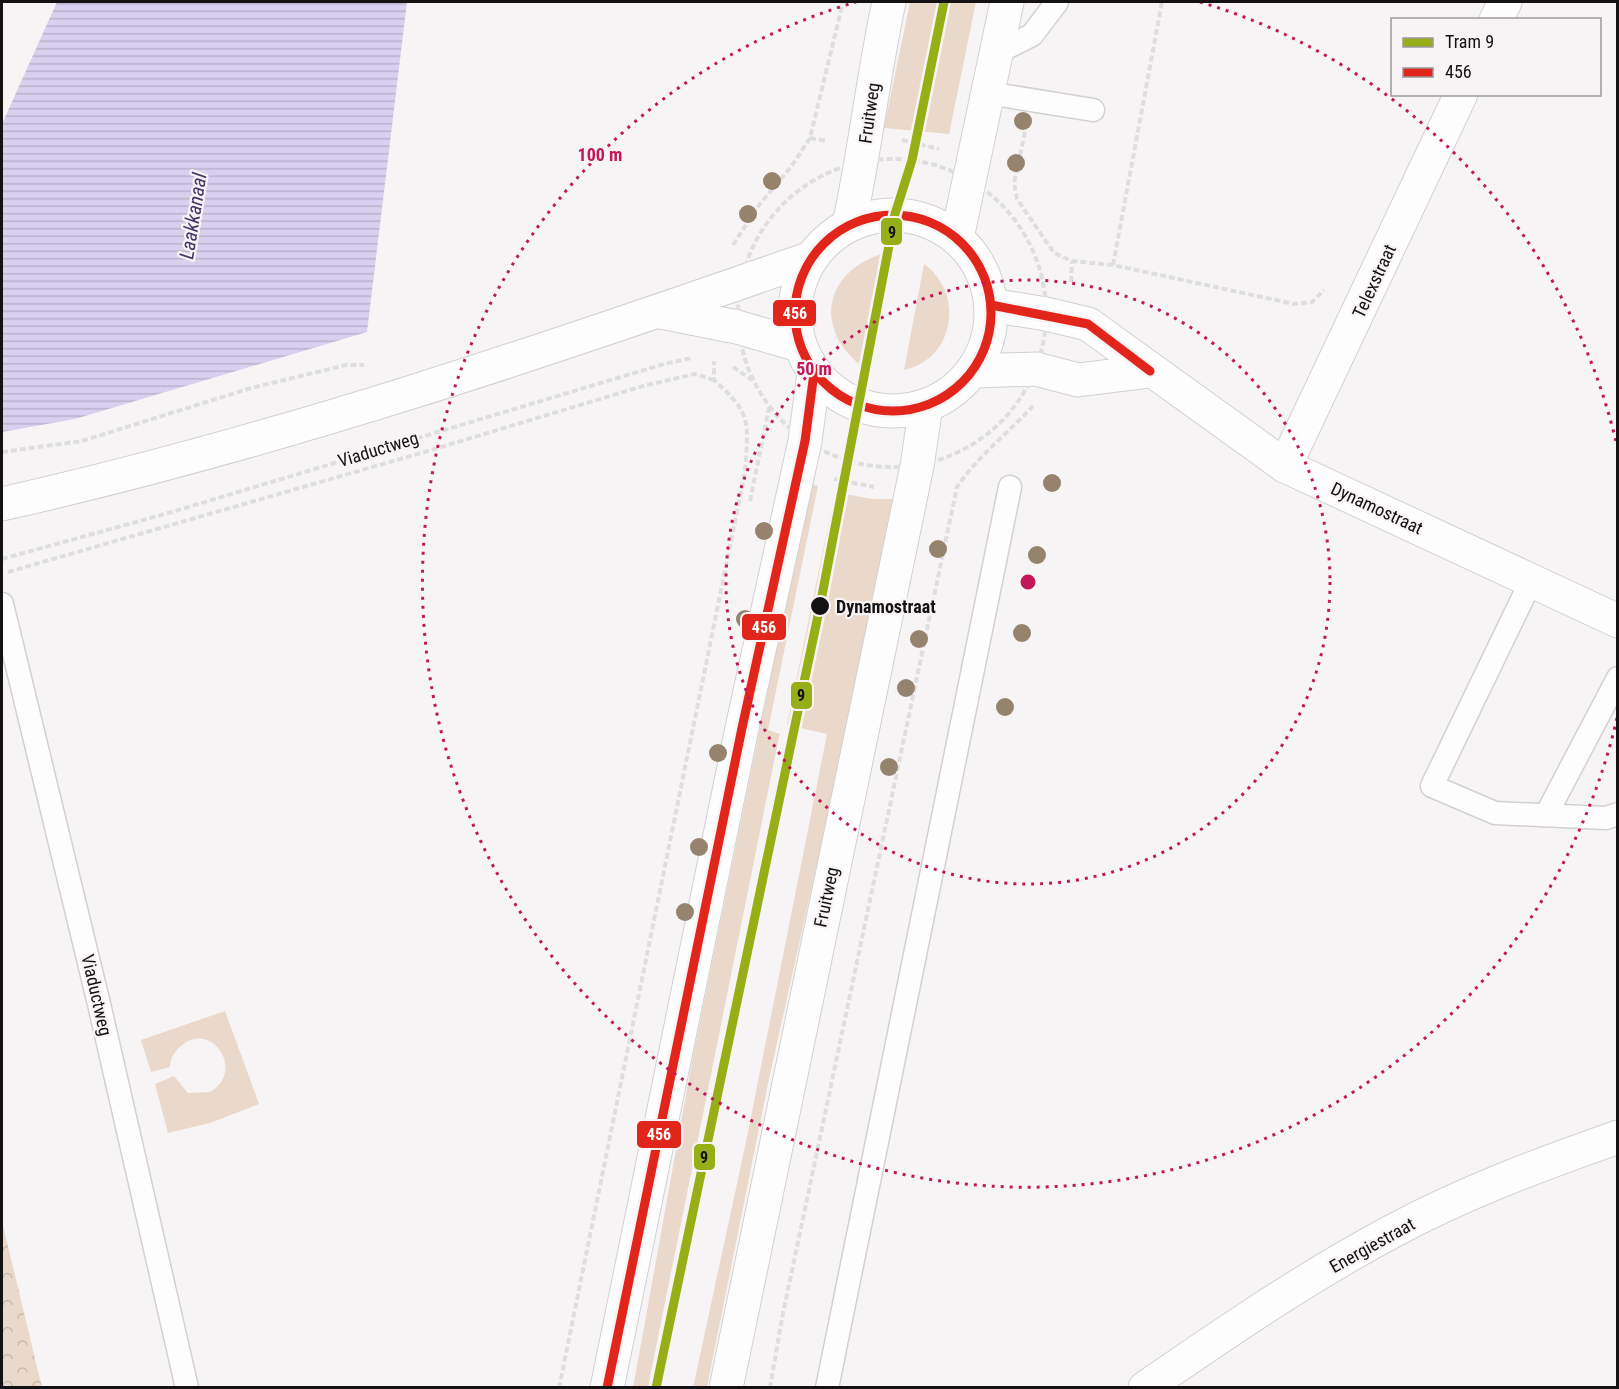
<svg xmlns="http://www.w3.org/2000/svg" width="1619" height="1389" font-family="'Roboto Condensed',sans-serif">
	<style>
		.green { fill: #ead9ca }
		.forest { fill: url(#forest-crowns) }
		.water { fill: url(#water-rules) }
		.lines { fill: none; stroke-linecap: round; stroke-linejoin: round }
		.service-casing { stroke: #d2d0d1; stroke-width: 25 }
		.minor-casing { stroke: #d2d0d1; stroke-width: 35 }
		.tertiary-casing { stroke: #d2d0d1; stroke-width: 35 }
		.path { stroke: #dedede; stroke-width: 4; stroke-dasharray: 6 3; stroke-linecap: butt }
		.service { stroke: #fefdfe; stroke-width: 22 }
		.minor { stroke: #fefdfe; stroke-width: 33 }
		.tertiary { stroke: #fefdfe; stroke-width: 33 }
		.bus-1-casing { stroke: #f8f3f4; stroke-width: 14 }
		.bus-1 { stroke: #e1251b; stroke-width: 9 }
		.tram-1-casing { stroke: #f8f3f4; stroke-width: 14 }
		.tram-1 { stroke: #97af16; stroke-width: 9 }
		.tree { fill: #96836e }
		.ring { fill: none; stroke: #c2185b; stroke-width: 3; stroke-dasharray: 3 6 }
		.stop-dot { fill: #131112; stroke: #f8f3f4; stroke-width: 2 }
		.labels { text-anchor: middle; dominant-baseline: central; stroke-width: 4.5; stroke-linejoin: round; paint-order: stroke }
		.street-label { font-size: 18px; fill: #131112; stroke: #f8f3f4 }
		.stop-label { font-size: 18px; font-weight: bold; fill: #131112; stroke: #f8f3f4; text-anchor: start }
		.water-label { font-size: 20px; font-style: italic; fill: #443569; stroke: #f8f3f4 }
		.centre { fill: #c2185b; stroke: #f8f3f4; stroke-width: 3 }
		.ring-label { font-size: 18px; text-anchor: middle; font-weight: bold; fill: #c2185b; stroke: #f8f3f4; stroke-width: 4.5; stroke-linejoin: round; paint-order: stroke }
		.line-badge { stroke: #f8f3f4; stroke-width: 2 }
		.badge-label { font-size: 16px; text-anchor: middle; font-weight: bold; fill: #fff }
		.pale-badge-label { font-size: 16px; text-anchor: middle; font-weight: bold; fill: #111 }
	</style>
	<defs>
		<pattern id="forest-crowns" width="20" height="18" patternUnits="userSpaceOnUse" patternTransform="scale(1.5)"><rect width="20" height="18" fill="#ead9ca"/><path d="M2 6a3 3 0 1 1 6 0M12 15a3 3 0 1 1 6 0" fill="none" stroke="#c8b9ac"/></pattern>
		<pattern id="water-rules" width="6" height="5" patternUnits="userSpaceOnUse" patternTransform="scale(1.5)"><rect width="6" height="5" fill="#d8d0ee"/><path d="M0 2.5h6" fill="none" stroke="#b8b2cb"/></pattern>
	</defs>
	<rect width="100%" height="100%" fill="#f7f4f5"/>
	<g class="green">
		<path d="M910,2H976L949,134L884,128Z"/>
		<path d="M881,254L859,364C814,326 825,273 881,254Z"/>
		<path d="M924,264C964,293 956,358 904,370Z"/>
		<path d="M810,484L818,486L768,730L780,734L779,737L648,1387L633,1388L693,1056Z"/>
		<path d="M835,492L872,499H895L870,626L769,1079L707,1387L693,1388L747,1137L827,734L787,725Z"/>
		<path d="M225,1011L259,1104L210,1123L168,1133L155,1084L174,1076L188,1093L210,1092C246,1072 212,1019 181,1046C174,1052 171,1057 170,1067L151,1072L141,1040Z"/>
	</g>
	<path class="forest" d="M2,1221L37,1367L42,1387H2Z"/>
	<path class="water" d="M57,2H407L367,332L75,419L2,432V124Z"/>
	<g class="lines">
		<g class="service-casing">
			<g id="service">
				<path d="M996,53L1032,35L1057,2"/>
				<path d="M988,93L1093,110"/>
				<path d="M1531,581L1432,786L1495,813L1606,818L1618,814"/>
				<path d="M2,604L99,1004L187,1388"/>
				<path d="M1546,815L1618,678"/>
				<path d="M827,1388L1010,487"/>
			</g>
		</g>
		<g class="minor-casing">
			<g id="minor">
				<path d="M1496,20L1505,2"/>
				<path d="M991,305L1046,314L1088,324L1285,466L1618,621"/>
				<path d="M973,371L1036,369L1078,380L1150,371"/>
				<path d="M1285,466L1461,94"/>
				<path d="M1145,1388C1225,1333 1305,1278 1391,1232C1463,1193 1541,1164 1618,1137"/>
			</g>
		</g>
		<g class="tertiary-casing">
			<g id="tertiary">
				<circle cx="893" cy="313" r="98"/>
				<path d="M849,225C865,151 873,76 889,2"/>
				<path d="M957,238L1007,2"/>
				<path d="M661,312L737,327L799,345"/>
				<path d="M2,504C277,442 545,351 811,258"/>
				<path d="M607,1388L742,728L805,441L814,373"/>
				<path d="M726,1388L917,466L926,406"/>
			</g>
		</g>
		<g class="path">
			<path d="M1025,132L1014,183L1017,199L1054,253L1072,261L1113,265L1294,304L1312,302L1324,290"/>
			<path d="M810,138L826,141"/>
			<path d="M902,140L939,149"/>
			<circle cx="892" cy="313" r="154"/>
			<path d="M733,245L759,205L791,167L810,138L843,2"/>
			<path d="M1113,265L1162,2"/>
			<path d="M1071,282L1072,261"/>
			<path d="M733,367L752,380"/>
			<path d="M2,452L82,441L251,388L346,365H364"/>
			<path d="M834,479L874,487"/>
			<path d="M750,501L769,408"/>
			<path d="M2,559L165,514L664,364L692,358"/>
			<path d="M8,572L428,451L643,386L695,374L714,380"/>
			<path d="M559,1388L745,472C748,422 753,415 714,380V361"/>
			<path d="M770,1388L782,1318L957,487C977,457 1008,433 1033,406"/>
		</g>
		<use href="#service" class="service"/>
		<use href="#minor" class="minor"/>
		<use href="#tertiary" class="tertiary"/>
		<g class="bus-1-casing">
			<g id="bus-1">
				<circle cx="893" cy="313" r="98"/>
				<path d="M991,305L1088,324L1150,371"/>
				<path d="M607,1388L742,728L805,441L814,373"/>
			</g>
		</g>
		<use href="#bus-1" class="bus-1"/>
		<g class="tram-1-casing">
			<path id="tram-1" d="M656,1388L820,606L895,214L912,160L944,2"/>
		</g>
		<use href="#tram-1" class="tram-1"/>
	</g>
	<g class="tree">
		<circle cx="1023" cy="121" r="9"/>
		<circle cx="1016" cy="163" r="9"/>
		<circle cx="772" cy="181" r="9"/>
		<circle cx="748" cy="214" r="9"/>
		<circle cx="1052" cy="483" r="9"/>
		<circle cx="764" cy="531" r="9"/>
		<circle cx="938" cy="549" r="9"/>
		<circle cx="1037" cy="555" r="9"/>
		<circle cx="745" cy="619" r="9"/>
		<circle cx="1022" cy="633" r="9"/>
		<circle cx="919" cy="639" r="9"/>
		<circle cx="906" cy="688" r="9"/>
		<circle cx="1005" cy="707" r="9"/>
		<circle cx="718" cy="753" r="9"/>
		<circle cx="889" cy="767" r="9"/>
		<circle cx="699" cy="847" r="9"/>
		<circle cx="685" cy="912" r="9"/>
	</g>
	<g class="ring">
		<circle cx="1028" cy="582" r="302"/>
		<path d="M1617 718A605 605 0 1 1 856 2M1200 2A605 605 0 0 1 1617 446"/>
	</g>
	<circle class="stop-dot" cx="820" cy="606" r="10"/>
	<g class="labels">
		<g class="street-label">
			<text transform="translate(869 113) rotate(-82)">Fruitweg</text>
			<text transform="translate(1374 281) rotate(-65)">Telexstraat</text>
			<text transform="translate(378 449) rotate(-17)">Viaductweg</text>
			<text transform="translate(1377 508) rotate(25)">Dynamostraat</text>
			<text transform="translate(826 897) rotate(-78)">Fruitweg</text>
			<text transform="translate(97 995) rotate(77)">Viaductweg</text>
			<text transform="translate(1372 1245) rotate(-29)">Energiestraat</text>
		</g>
		<g class="stop-label">
			<text x="836" y="606">Dynamostraat</text>
		</g>
		<g class="water-label">
			<text transform="translate(193 216) rotate(-81)">Laakkanaal</text>
		</g>
	</g>
	<circle cx="1028" cy="582" r="9" class="centre"/>
	<g class="ring-label">
		<text x="600" y="161">100 m</text>
		<text x="814" y="375">50 m</text>
	</g>
	<g class="line-badge">
		<rect x="880" y="217" width="23" height="29" rx="6" fill="#97af16"/>
		<rect x="772" y="299" width="45" height="28" rx="6" fill="#e1251b"/>
		<rect x="741" y="613" width="46" height="28" rx="6" fill="#e1251b"/>
		<rect x="790" y="681" width="23" height="29" rx="6" fill="#97af16"/>
		<rect x="636" y="1120" width="46" height="29" rx="6" fill="#e1251b"/>
		<rect x="693" y="1143" width="23" height="28" rx="6" fill="#97af16"/>
	</g>
	<g class="badge-label">
		<text x="795" y="319">456</text>
		<text x="764" y="633">456</text>
		<text x="659" y="1140">456</text>
	</g>
	<g class="pale-badge-label">
		<text x="892" y="238">9</text>
		<text x="801" y="701">9</text>
		<text x="704" y="1163">9</text>
	</g>
	<rect width="1619" height="1389" fill="none" stroke="#131112" stroke-width="6"/>
	<rect x="1391" y="18" width="210" height="78" fill="#f8f3f4" stroke="#9c999a" stroke-width="1.5"/>
	<rect x="1403" y="38" width="30" height="9" fill="#97af16" stroke="#9c999a" stroke-width="1.5"/>
	<text x="1445" y="48" font-size="18" fill="#131112">Tram 9</text>
	<rect x="1403" y="68" width="30" height="9" fill="#e1251b" stroke="#9c999a" stroke-width="1.5"/>
	<text x="1445" y="78" font-size="18" fill="#131112">456</text>
</svg>
